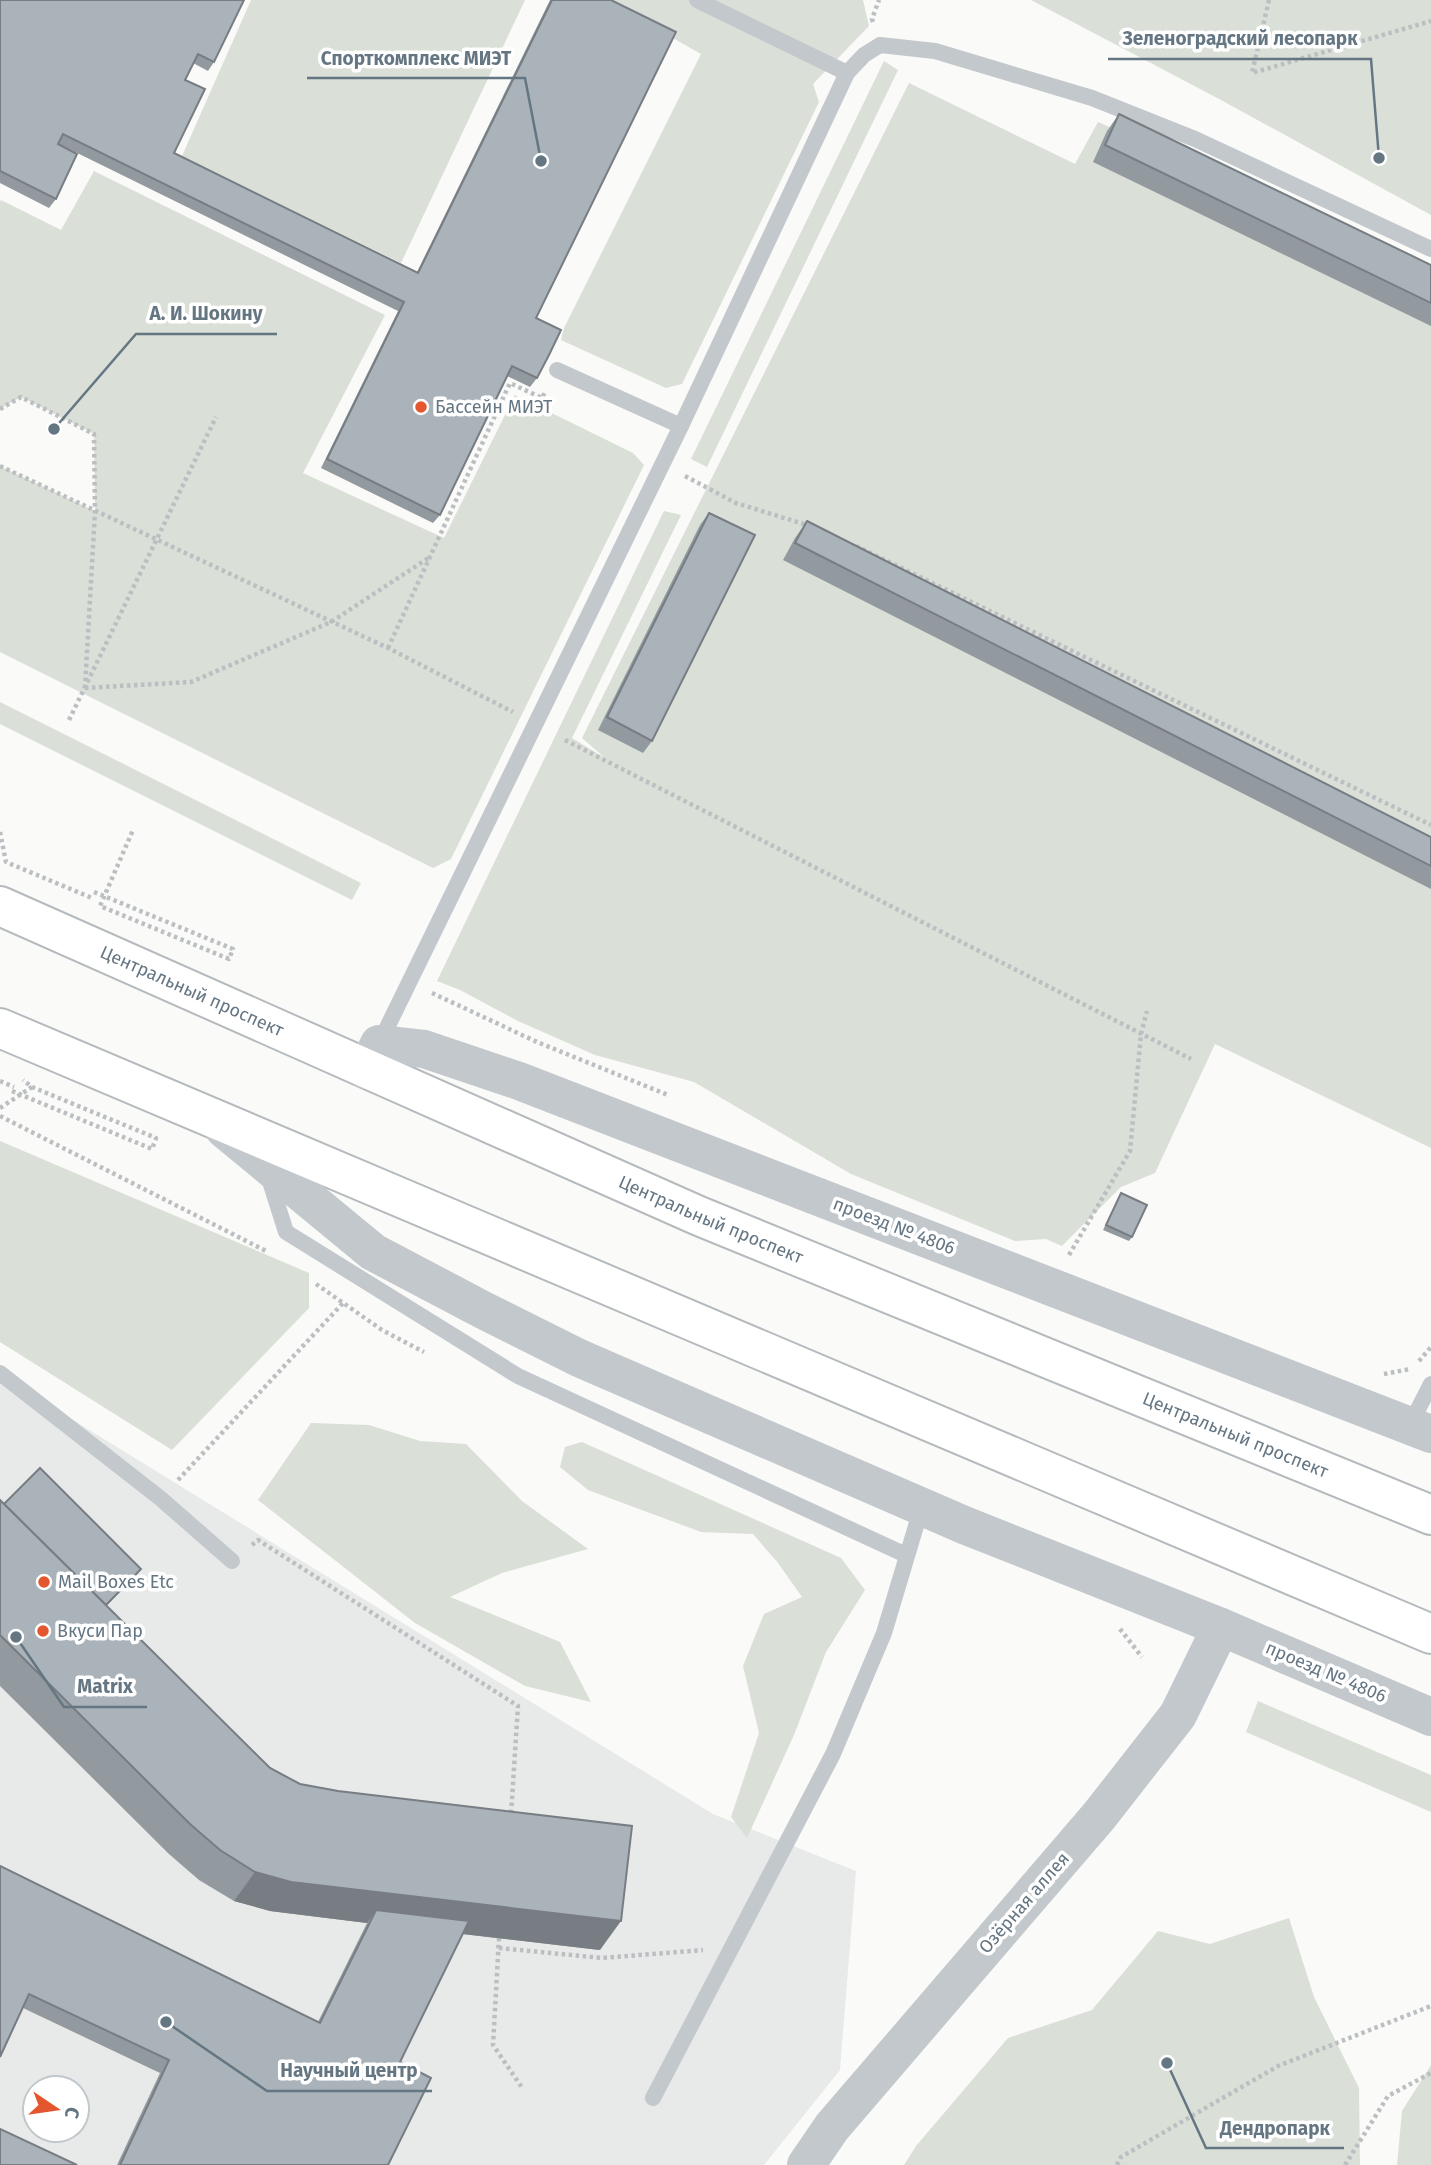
<svg xmlns="http://www.w3.org/2000/svg" width="1431" height="2165" font-family="'Fira Sans',sans-serif">
	<style>
		.built { fill: #e8e9e9; fill-rule: evenodd }
		.green { fill: #dadfd7 }
		.lines { fill: none; stroke-linecap: round; stroke-linejoin: round }
		.primary-casing { stroke: #b5babe; stroke-width: 42 }
		.path { stroke: #bbbfc2; stroke-width: 4.5; stroke-dasharray: 3.5 3.5; stroke-linecap: butt }
		.service { stroke: #c3c8cc; stroke-width: 16 }
		.tertiary { stroke: #c3c8cc; stroke-width: 38 }
		.primary { stroke: #fff; stroke-width: 38 }
		.wall { fill: #929a9f }
		.shaded-wall { fill: #777d82 }
		.building { fill: #aab3b9; stroke: #777d82; stroke-width: 2 }
		.poi-dot { fill: #e4572e; stroke: #fff; stroke-width: 2.5 }
		.labels { text-anchor: middle; dominant-baseline: central; stroke-width: 7; stroke-linejoin: round; paint-order: stroke }
		.poi-label { font-size: 18px; fill: #657683; stroke: #fff; text-anchor: start }
		.street-label { font-size: 18px; fill: #657683; stroke: #fff }
		.leader { fill: none; stroke: #657683; stroke-width: 2.5 }
		.callout-dot { fill: #657683; stroke: #fff; stroke-width: 2.5 }
		.callout-label { font-size: 19px; text-anchor: middle; font-weight: bold; fill: #657683; stroke: #fff; stroke-width: 7; stroke-linejoin: round; paint-order: stroke }
	</style>
	<rect width="100%" height="100%" fill="#fafaf8"/>
	<path class="built" d="M0,1375L713,1814L856,1871L840,2070L764,2165H0ZM35,2088H77V2130H35Z"/>
	<g class="green">
		<path d="M251,0H525L401,263L182,156Z"/>
		<path d="M606,0H863L869,26L813,84L819,102L682,384L666,388L561,340L564,328L701,54Z"/>
		<path d="M1031,0H1431V215L1221,100Z"/>
		<path d="M884,61L898,70L707,467L691,459Z"/>
		<path d="M909,83L1075,164L1098,122L1431,268V1148L1215,1044L1155,1173L1121,1187L1062,1246L1046,1239L1015,1241L851,1174L694,1082L595,1055L518,1021L460,990L437,981L664,511L681,515L572,738L605,758L582,738Z"/>
		<path d="M94,171L385,315L303,473L444,538L515,395L633,453L644,465L451,859L433,868L0,652V466L95,511L94,434L21,397L0,409V202L1,200L61,230Z"/>
		<path d="M0,702L361,883L352,900L0,724Z"/>
		<path d="M0,1141L309,1273V1308L172,1450L0,1342Z"/>
		<path d="M311,1423L369,1425L420,1441L466,1444L522,1501L588,1549L502,1573L450,1597L560,1642L591,1702L525,1686L415,1623L258,1500Z"/>
		<path d="M582,1442L841,1558L865,1590L826,1652L794,1735L747,1838L731,1817L759,1733L743,1666L764,1614L802,1597L778,1563L753,1534L701,1532L588,1490L560,1467L565,1447Z"/>
		<path d="M1258,1701L1431,1775V1812L1246,1732Z"/>
		<path d="M1289,1918L1314,1997L1359,2088L1360,2165H904L916,2146L1008,2038L1092,2010L1158,1931L1210,1944Z"/>
		<path d="M1431,2065V2165H1397L1402,2111Z"/>
	</g>
	<g class="lines">
		<g class="primary-casing">
			<g id="primary">
				<path id="s1" d="M0,906L699,1216L1431,1515"/>
				<path d="M0,1028L1431,1634"/>
			</g>
		</g>
		<g class="path">
			<path d="M1269,0L1252,73L1431,21"/>
			<path d="M873,22L872,19L879,0"/>
			<path d="M0,409L21,397L94,434L95,511L85,688"/>
			<path d="M0,466L388,648L513,712"/>
			<path d="M685,476L736,503L810,526"/>
			<path d="M856,546L1431,825"/>
			<path d="M388,648L510,383L542,398L546,390"/>
			<path d="M85,688L191,682L331,622L430,557"/>
			<path d="M69,720L216,417"/>
			<path d="M565,740L1191,1059"/>
			<path d="M0,832L6,862L92,898"/>
			<path d="M94,892L233,949L229,959L100,906L133,830"/>
			<path d="M432,993L537,1042L668,1095"/>
			<path d="M0,1081L14,1087"/>
			<path d="M12,1091L152,1149L156,1138L32,1087L23,1080"/>
			<path d="M0,1108L32,1087"/>
			<path d="M0,1116L268,1252"/>
			<path d="M1069,1255L1130,1151L1141,1034L1147,1011"/>
			<path d="M316,1284L382,1330L424,1352"/>
			<path d="M1419,1361L1431,1347"/>
			<path d="M1384,1374L1410,1369"/>
			<path d="M178,1480L344,1302"/>
			<path d="M252,1545L258,1540L518,1706L511,1815"/>
			<path d="M1120,1629L1142,1657"/>
			<path d="M499,1938L493,2045L523,2089"/>
			<path d="M499,1948L602,1958L703,1950"/>
			<path d="M1117,2165L1121,2157L1278,2066L1431,2006"/>
			<path d="M1345,2165L1388,2096L1431,2073"/>
		</g>
		<g class="service">
			<path d="M697,0L847,73"/>
			<path d="M557,370L681,426"/>
			<path d="M379,1044L681,426L847,73L864,55L880,45L935,51L1092,98L1195,139L1431,249"/>
			<path d="M268,1175L286,1232L518,1376L906,1555"/>
			<path d="M0,1373L160,1498L232,1561"/>
			<path d="M1410,1425L1431,1384"/>
			<path d="M653,2098L833,1754L884,1633L922,1506"/>
		</g>
		<g class="tertiary">
			<path d="M366,1070L379,1044L424,1049L519,1081L1431,1434"/>
			<path d="M224,1129L373,1252L483,1310L579,1358L964,1525L1221,1627L1431,1717"/>
			<path d="M806,2165L832,2127L1099,1816L1178,1715L1221,1627"/>
		</g>
		<use href="#primary" class="primary"/>
	</g>
	<g class="wall">
		<path d="M0,0H244L214,62L208,71L193,63L185,80L174,153L417,272L550,0H611L536,318L537,378L530,387L507,376L440,515L433,523L321,468L398,311L63,146L56,199L49,208L0,183Z"/>
		<path d="M1119,114L1431,265V326L1093,162L1107,131Z"/>
		<path d="M709,513L652,741L643,753L598,730L700,525Z"/>
		<path d="M807,521L1431,837V889L783,560L795,538Z"/>
		<path d="M1121,1193L1132,1237L1129,1241L1103,1230Z"/>
		<path d="M0,1500L4,1504L138,1573L106,1606L270,1768L600,1950L462,1934L400,2062L388,2165H117L160,2073L23,2008L0,1866L318,2022L367,1923L270,1911L234,1901L199,1880L169,1854L0,1686Z"/>
	</g>
	<g class="shaded-wall">
		<path d="M141,1569L138,1573L81,1631Z"/>
		<path d="M255,1872L621,1921L600,1950L369,1923L376,1910L367,1923L270,1911L234,1901Z"/>
	</g>
	<g class="building">
		<path d="M0,0H244L214,62L198,54L185,80L205,89L174,153L418,273L552,0H611L676,32L536,318L561,330L549,355L537,378L512,366L440,515L327,459L404,302L63,134L58,144L77,154L56,199L0,171Z"/>
		<path d="M1119,114L1431,265V303L1105,145Z"/>
		<path d="M709,513L755,535L652,741L607,717Z"/>
		<path d="M807,521L1431,837V866L795,543Z"/>
		<path d="M1121,1193L1147,1205L1132,1237L1106,1225Z"/>
		<path d="M40,1468L141,1569L106,1605L4,1504Z"/>
		<path d="M0,1500L270,1768L300,1784L338,1791L632,1826L621,1921L291,1882L255,1872L220,1850L190,1824L0,1635Z"/>
		<path d="M0,1866L320,2023L376,1910L469,1921L400,2062L431,2078L388,2165H120L169,2060L29,1994L0,2057Z"/>
		<path d="M0,2129L77,2165H0Z"/>
	</g>
	<g class="poi-dot">
		<circle cx="421" cy="407" r="7"/>
		<circle cx="44" cy="1582" r="7"/>
		<circle cx="43" cy="1631" r="7"/>
	</g>
	<g class="labels">
		<g class="poi-label">
			<text x="435" y="407">Бассейн МИЭТ</text>
			<text x="58" y="1582">Mail Boxes Etc</text>
			<text x="57" y="1631">Вкуси Пар</text>
		</g>
		<g class="street-label">
			<text stroke="none"><textPath href="#s1" startOffset="210">Центральный проспект</textPath></text>
			<text stroke="none"><textPath href="#s1" startOffset="777">Центральный проспект</textPath></text>
			<text transform="translate(894 1226) rotate(21)">проезд № 4806</text>
			<text stroke="none"><textPath href="#s1" startOffset="1344">Центральный проспект</textPath></text>
			<text transform="translate(1326 1672) rotate(23)">проезд № 4806</text>
			<text transform="translate(1024 1903) rotate(-49)">Озёрная аллея</text>
		</g>
	</g>
	<path class="leader" d="M1379 158L1371 59H1108M541 161L525 78H307M54 429L136 334H277M16 1637L64 1707H147M166 2022L267 2091H432M1167 2063L1206 2148H1344"/>
	<g class="callout-dot">
		<circle cx="1379" cy="158" r="7"/>
		<circle cx="541" cy="161" r="7"/>
		<circle cx="54" cy="429" r="7"/>
		<circle cx="16" cy="1637" r="7"/>
		<circle cx="166" cy="2022" r="7"/>
		<circle cx="1167" cy="2063" r="7"/>
	</g>
	<g class="callout-label">
		<text x="1240" y="45">Зеленоградский лесопарк</text>
		<text x="416" y="65">Спорткомплекс МИЭТ</text>
		<text x="206" y="320">А. И. Шокину</text>
		<text x="105" y="1693">Matrix</text>
		<text x="349" y="2077">Научный центр</text>
		<text x="1275" y="2135">Дендропарк</text>
	</g>
	<g transform="translate(56 2109) rotate(103)"><circle r="33" fill="#ffffff" stroke="#c1c8cd" stroke-width="2"/>
	<path d="M0-5L12 26L0 18L-12 26Z" fill="#e4572e"/>
	<text y="-10" font-size="19" font-weight="bold" text-anchor="middle" fill="#657683">С</text>
	</g>
</svg>
